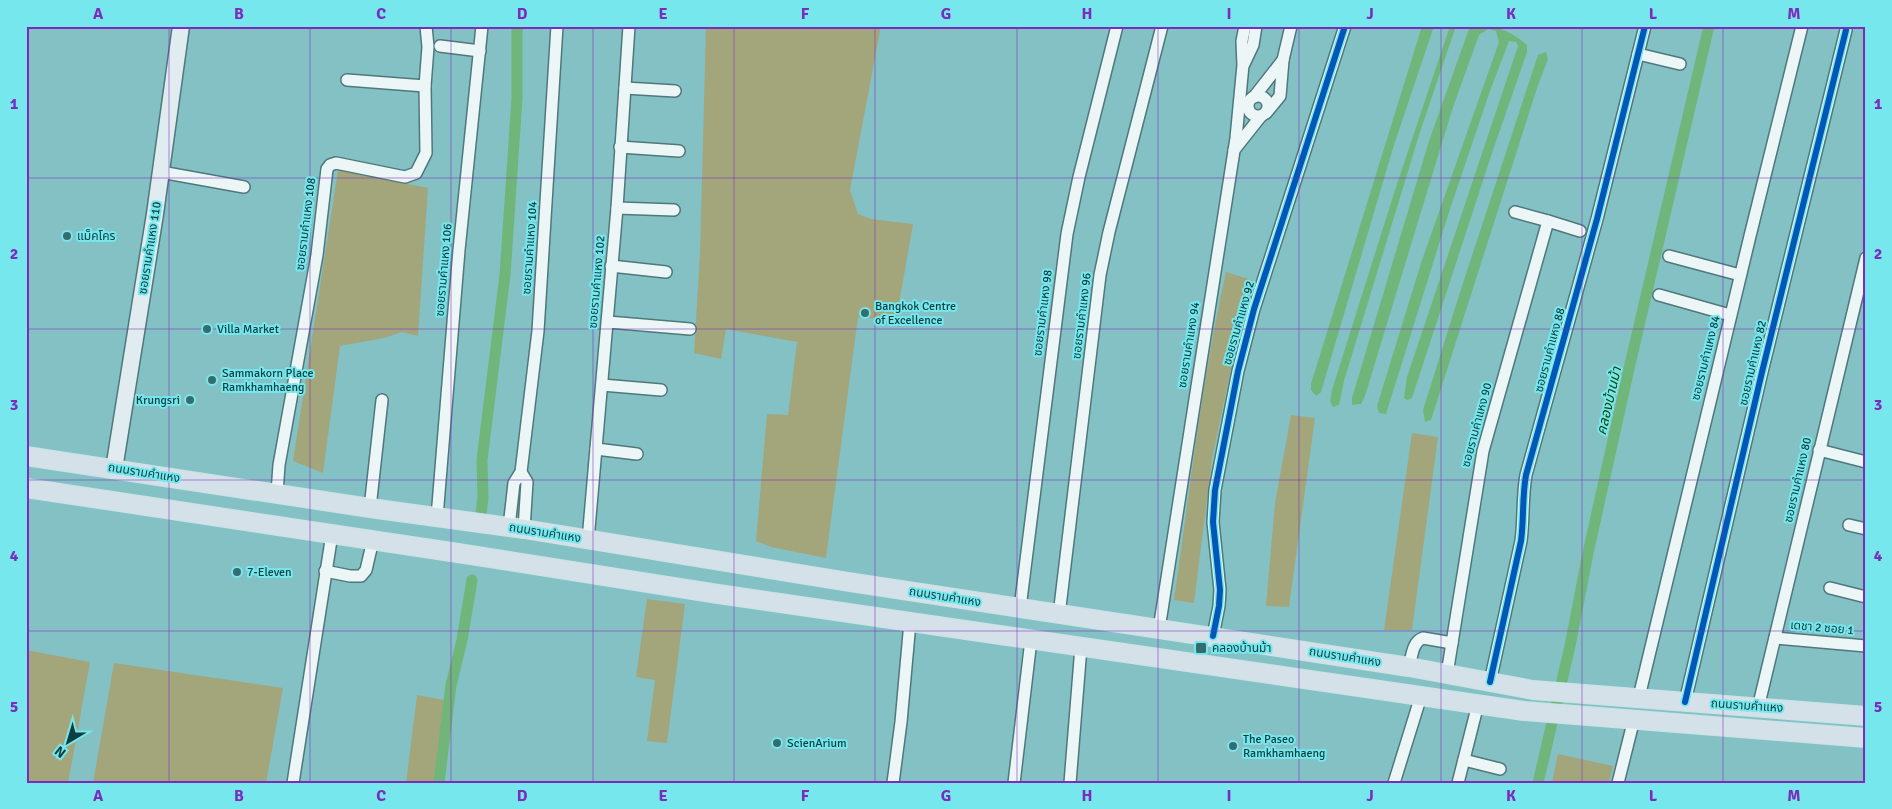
<svg xmlns="http://www.w3.org/2000/svg" width="1892" height="809" font-family="Signika,'Noto Sans Thai',sans-serif">
	<style>
		.green { fill: #a3a67a }
		.water { fill: #70b67a }
		.lines { fill: none; stroke-linecap: round; stroke-linejoin: round }
		.canal { stroke: #70b67a; stroke-width: 11 }
		.street-casing { stroke: #4f787b; stroke-width: 14 }
		.secondary-casing { stroke: #4f787b; stroke-width: 19 }
		.primary-casing { stroke: #c7e3e5; stroke-width: 20 }
		.street { stroke: #ecf6f6; stroke-width: 11 }
		.secondary { stroke: #e0ecf0; stroke-width: 16 }
		.primary { stroke: #d4e1e9; stroke-width: 18 }
		.cycleway-casing { stroke: #76e7ed; stroke-width: 9 }
		.cycleway { stroke: #0057b8; stroke-width: 6 }
		.grid { fill: none; stroke: #7b2cbf; stroke-width: 1; stroke-opacity: 0.55 }
		.poi-dot { fill: #366c70; stroke: #76e7ed; stroke-width: 2 }
		.labels { text-anchor: middle; dominant-baseline: central; stroke-width: 4; stroke-linejoin: round; paint-order: stroke }
		.street-label { font-size: 12px; fill: #0c3f42; stroke: #76e7ed }
		.poi-label { font-size: 12px; fill: #0c3f42; stroke: #76e7ed; text-anchor: start }
		.water-label { font-size: 14px; font-style: italic; fill: #124406; stroke: #76e7ed }
		.neatline { fill: none; stroke: #7b2cbf; stroke-width: 2 }
		.grid-label { font-size: 16px; text-anchor: middle; font-weight: bold; fill: #7b2cbf }
	</style>
	<rect width="100%" height="100%" fill="#83c1c5"/>
	<g class="green">
		<path d="M706,26H881L850,190L858,214L871,219L913,224L896,321L858,317L826,558L771,547L756,541L767,414L788,415L797,342L726,329L721,359L694,353L700,254Z"/>
		<path d="M338,170L428,188L418,336L402,332L384,338L340,346L323,473L293,461Z"/>
		<path d="M1226,272L1255,281L1240,325L1212,459L1194,603L1174,600C1190,490 1202,380 1226,272Z"/>
		<path d="M1291,415L1315,418L1289,607L1266,606L1275,503Z"/>
		<path d="M1412,433L1438,437L1412,630H1384Z"/>
		<path d="M647,599L685,604L667,743L647,741L655,680L636,677Z"/>
		<path d="M26,650L90,662L68,783H26Z"/>
		<path d="M114,663L283,688L266,783H93Z"/>
		<path d="M417,695L449,701L435,783H406Z"/>
		<path d="M1558,754L1613,766L1609,783H1552Z"/>
	</g>
	<g class="water">
		<path d="M1422,26H1434L1393,148L1321,392L1316,396L1311,390V384Z"/>
		<path d="M1450,26H1456L1420,132L1344,381L1339,405L1333,407L1330,401L1332,390L1396,187Z"/>
		<path d="M1470,26C1496,26 1507,28 1527,45V52L1491,156L1412,398L1407,400L1404,398L1407,377L1518,46L1516,42L1509,41L1490,91L1449,212L1386,414L1379,413L1377,406L1421,263L1499,42L1496,31L1488,29L1479,35L1452,110L1365,396L1361,404L1352,405V398L1429,141Z"/>
		<path d="M1546,52L1548,59L1537,88L1431,420L1425,422L1423,410L1462,286L1538,55Z"/>
	</g>
	<g class="lines">
		<g class="canal">
			<path d="M480,521L483,498L482,460L505,275L517,98V26"/>
			<path d="M439,783L451,685L462,640L472,580"/>
			<path d="M1538,783L1570,646L1588,553L1628,373L1709,26"/>
		</g>
		<g class="street-casing">
			<g id="street">
				<path d="M440,46L480,51"/>
				<path d="M1638,54L1680,64"/>
				<path d="M1244,64L1253,45L1256,26"/>
				<path d="M347,80L425,86"/>
				<path d="M625,88L675,91"/>
				<circle cx="1258" cy="106" r="10"/>
				<path d="M1254,97L1283,60"/>
				<path d="M1266,113L1280,96L1283,60L1291,26"/>
				<path d="M620,147L679,151"/>
				<path d="M1234,150L1261,116"/>
				<path d="M161,172L244,187"/>
				<path d="M617,208L674,210"/>
				<path d="M1548,221L1580,231"/>
				<path d="M1669,256L1740,275"/>
				<path d="M611,266L666,272"/>
				<path d="M1659,295L1730,315"/>
				<path d="M608,322L690,329"/>
				<path d="M602,385L661,390"/>
				<path d="M596,449L637,454"/>
				<path d="M1819,450L1866,462"/>
				<path d="M521,472L527,482L524,529"/>
				<path d="M277,493L279,465L317,255L327,169L330,165L336,163L405,177L416,173L426,153L425,86L428,47L426,26"/>
				<path d="M370,508L382,400"/>
				<path d="M437,517L459,250L482,26"/>
				<path d="M1849,525L1866,529"/>
				<path d="M509,527L514,483L521,472L538,331L557,26"/>
				<path d="M588,540L617,208L629,26"/>
				<path d="M325,571L350,576H361L366,570L373,540"/>
				<path d="M1830,588L1866,597"/>
				<path d="M1020,608L1067,234L1079,177L1117,26"/>
				<path d="M1059,615L1100,275L1109,232L1162,26"/>
				<path d="M1159,629L1236,138L1243,65L1242,41L1245,26"/>
				<path d="M1213,636L1219,606L1220,590L1213,522L1215,490L1238,371L1254,309L1345,26"/>
				<path d="M1775,638L1866,646"/>
				<path d="M1409,667C1412,657 1412,642 1423,638L1452,643"/>
				<path d="M1447,674L1483,451L1548,221L1515,212"/>
				<path d="M1490,682L1521,541C1524,519 1522,497 1526,475L1597,219L1645,26"/>
				<path d="M1639,697L1750,236L1802,26"/>
				<path d="M1685,702L1762,372L1846,30"/>
				<path d="M1758,708L1866,258"/>
				<path d="M1464,760L1500,769"/>
				<path d="M293,783L332,534"/>
				<path d="M893,783L901,722L910,622"/>
				<path d="M1014,783L1031,640"/>
				<path d="M1070,783L1081,647"/>
				<path d="M1394,783L1421,696"/>
				<path d="M1458,783L1478,704"/>
				<path d="M1618,783L1634,719"/>
			</g>
		</g>
		<g class="secondary-casing">
			<path id="secondary" d="M114,469L155,214L181,26"/>
		</g>
		<g class="primary-casing">
			<g id="primary">
				<path d="M26,456L370,508L524,529L849,582L1409,667L1533,690L1866,716"/>
				<path d="M26,488L458,553L718,594L1524,711L1866,738"/>
			</g>
		</g>
		<use href="#street" class="street"/>
		<use href="#secondary" class="secondary"/>
		<use href="#primary" class="primary"/>
		<g class="cycleway-casing">
			<g id="cycleway">
				<path d="M1213,636L1219,606L1220,590L1213,522L1215,490L1238,371L1254,309L1345,26"/>
				<path d="M1490,682L1521,541C1524,519 1522,497 1526,475L1597,219L1645,26"/>
				<path d="M1685,702L1762,372L1846,30"/>
			</g>
		</g>
		<use href="#cycleway" class="cycleway"/>
	</g>
	<path class="grid" d="M169,26V783M310,26V783M451,26V783M593,26V783M734,26V783M875,26V783M1017,26V783M1158,26V783M1299,26V783M1441,26V783M1582,26V783M1723,26V783M26,178H1866M26,329H1866M26,480H1866M26,631H1866"/>
	<g class="poi-dot">
		<circle cx="67" cy="236" r="5"/>
		<circle cx="865" cy="313" r="5"/>
		<circle cx="207" cy="329" r="5"/>
		<circle cx="212" cy="380" r="5"/>
		<circle cx="190" cy="400" r="5"/>
		<circle cx="237" cy="572" r="5"/>
		<rect x="1195" y="642" width="12" height="12" rx="2.5"/>
		<circle cx="777" cy="743" r="5"/>
		<circle cx="1233" cy="746" r="5"/>
	</g>
	<g class="labels">
		<g class="street-label">
			<text transform="translate(306 224) rotate(-83)">ซอยรามคำแหง 108</text>
			<text transform="translate(150 248) rotate(-81)">ซอยรามคำแหง 110</text>
			<text transform="translate(530 248) rotate(-86)">ซอยรามคําแหง 104</text>
			<text transform="translate(444 270) rotate(-85)">ซอยรามคําแหง 106</text>
			<text transform="translate(597 282) rotate(-85)">ซอยรามคําแหง 102</text>
			<text transform="translate(1043 313) rotate(-83)">ซอยรามคําแหง 98</text>
			<text transform="translate(1082 316) rotate(-83)">ซอยรามคําแหง 96</text>
			<text transform="translate(1239 323) rotate(-74)">ซอยรามคําแหง 92</text>
			<text transform="translate(1189 345) rotate(-81)">ซอยรามคําแหง 94</text>
			<text transform="translate(1550 350) rotate(-75)">ซอยรามคำแหง 88</text>
			<text transform="translate(1706 358) rotate(-76)">ซอยรามคำแหง 84</text>
			<text transform="translate(1753 363) rotate(-77)">ซอยรามคำแหง 82</text>
			<text transform="translate(1477 425) rotate(-75)">ซอยรามคำแหง 90</text>
			<text transform="translate(144 473) rotate(9)">ถนนรามคำแหง</text>
			<text transform="translate(1798 480) rotate(-77)">ซอยรามคำแหง 80</text>
			<text transform="translate(545 533) rotate(9)">ถนนรามคำแหง</text>
			<text transform="translate(945 597) rotate(9)">ถนนรามคำแหง</text>
			<text transform="translate(1822 628) rotate(5)">เดชา 2 ซอย 1</text>
			<text transform="translate(1345 657) rotate(9)">ถนนรามคำแหง</text>
			<text transform="translate(1747 706) rotate(4)">ถนนรามคำแหง</text>
		</g>
		<g class="poi-label">
			<text x="77" y="236">แม็คโคร</text>
			<text x="875" y="306">Bangkok Centre<tspan x="875" dy="14">of Excellence</tspan></text>
			<text x="217" y="329">Villa Market</text>
			<text x="222" y="373">Sammakorn Place<tspan x="222" dy="14">Ramkhamhaeng</tspan></text>
			<text x="180" y="400" text-anchor="end">Krungsri</text>
			<text x="247" y="572">7-Eleven</text>
			<text x="1212" y="648">คลองบ้านม้า</text>
			<text x="1243" y="739">The Paseo<tspan x="1243" dy="14">Ramkhamhaeng</tspan></text>
			<text x="787" y="743">ScienArium</text>
		</g>
		<g class="water-label">
			<text transform="translate(1609 401) rotate(-77)">คลองบ้านม้า</text>
		</g>
	</g>
	<rect width="1892" height="809" fill="none" stroke="#76e7ed" stroke-width="55"/>
	<g transform="translate(68 742) rotate(218)" stroke="#76e7ed" stroke-width="4" paint-order="stroke">
	<path d="M0-4L9 19L0 12L-9 19Z" fill="#0c3f42"/>
	<text y="-8" font-size="14" font-weight="bold" text-anchor="middle" fill="#0c3f42">N</text>
	</g>
	<rect x="28" y="28" width="1836" height="754" class="neatline"/>
	<g class="grid-label">
		<text x="98" y="19">A</text>
		<text x="239" y="19">B</text>
		<text x="381" y="19">C</text>
		<text x="522" y="19">D</text>
		<text x="663" y="19">E</text>
		<text x="805" y="19">F</text>
		<text x="946" y="19">G</text>
		<text x="1087" y="19">H</text>
		<text x="1229" y="19">I</text>
		<text x="1370" y="19">J</text>
		<text x="1511" y="19">K</text>
		<text x="1653" y="19">L</text>
		<text x="1794" y="19">M</text>
		<text x="14" y="109">1</text>
		<text x="1878" y="109">1</text>
		<text x="14" y="259">2</text>
		<text x="1878" y="259">2</text>
		<text x="14" y="410">3</text>
		<text x="1878" y="410">3</text>
		<text x="14" y="561">4</text>
		<text x="1878" y="561">4</text>
		<text x="14" y="712">5</text>
		<text x="1878" y="712">5</text>
		<text x="98" y="801">A</text>
		<text x="239" y="801">B</text>
		<text x="381" y="801">C</text>
		<text x="522" y="801">D</text>
		<text x="663" y="801">E</text>
		<text x="805" y="801">F</text>
		<text x="946" y="801">G</text>
		<text x="1087" y="801">H</text>
		<text x="1229" y="801">I</text>
		<text x="1370" y="801">J</text>
		<text x="1511" y="801">K</text>
		<text x="1653" y="801">L</text>
		<text x="1794" y="801">M</text>
	</g>
</svg>
